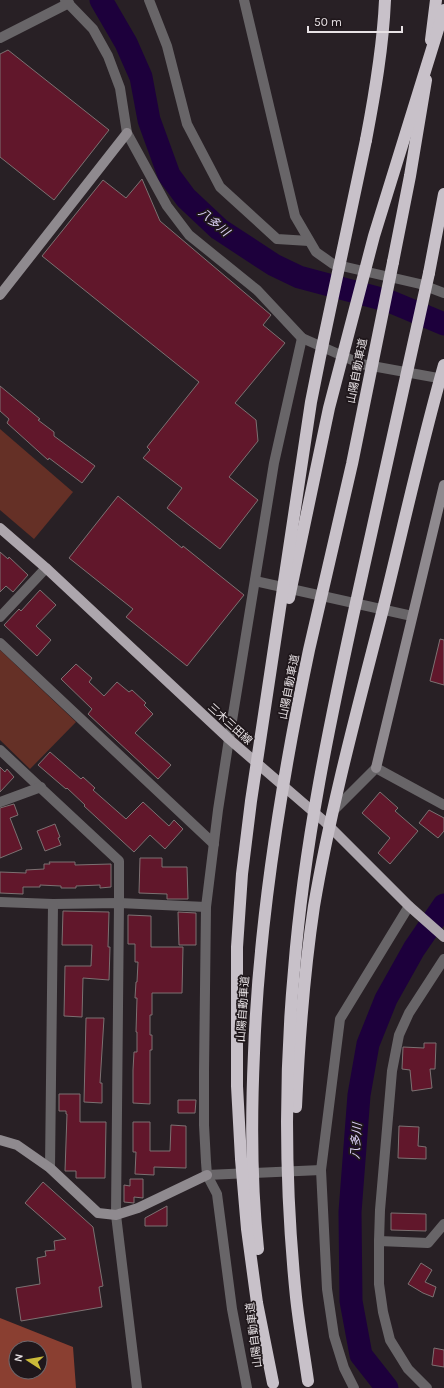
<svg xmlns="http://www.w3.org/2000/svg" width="444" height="1388" font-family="Karla,'Noto Sans JP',sans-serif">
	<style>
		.green { fill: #653026 }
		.forest { fill: #8a3f31; fill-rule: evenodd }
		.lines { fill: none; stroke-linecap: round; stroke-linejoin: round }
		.river { stroke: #1d003c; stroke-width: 23 }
		.building { fill: #61172b; stroke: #7c7172 }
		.street { stroke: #686568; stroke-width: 10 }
		.secondary { stroke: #8f8a8f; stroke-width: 10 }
		.primary { stroke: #ada6ad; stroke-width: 10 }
		.highway { stroke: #c8c1c9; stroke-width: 12 }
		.highway-bridge { stroke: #c8c1c9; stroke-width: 12 }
		.labels { text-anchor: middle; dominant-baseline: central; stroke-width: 3.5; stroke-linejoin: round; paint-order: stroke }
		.street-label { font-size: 11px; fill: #e8e2e5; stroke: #1f171b }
		.water-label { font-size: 12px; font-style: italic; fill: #dbd0f6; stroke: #1f171b }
	</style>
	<rect width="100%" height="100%" fill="#282025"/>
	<g class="green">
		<path d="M0,429L73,492L34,539L0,510Z"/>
		<path d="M0,650L76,722L30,769L0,740Z"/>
	</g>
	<path class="forest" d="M0,1318L73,1347L76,1388H0ZM16,1348H40V1372H16Z"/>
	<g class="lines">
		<g class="river">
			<path d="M101,0L126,43L141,77L149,120L169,175L186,198L219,229L274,265L299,277L389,301L444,324"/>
			<path d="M387,1388L361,1355L351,1301L350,1212L359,1095L368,1044L386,999L414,949L444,905"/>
		</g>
	</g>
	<g class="building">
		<path d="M8,50L109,130L54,200L0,157V54Z"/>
		<path d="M142,179L160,221L271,315L263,325L285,343L235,403L256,420L258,441L229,477L258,500L220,549L167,508L182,488L143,458L150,450L147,447L199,382L42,256L103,180L126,198Z"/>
		<path d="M0,386L40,419L38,420L54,432V436L95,466L82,483L49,458L48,460L7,423L9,419L0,411Z"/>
		<path d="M118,496L182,548L183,546L244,595L187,666L126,617L133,609L69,558Z"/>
		<path d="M0,552L8,559L9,557L28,575L13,592L6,586L0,592Z"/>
		<path d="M40,590L56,605L36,626L51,640L37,656L4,625L19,609L21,611Z"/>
		<path d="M440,639L444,640V685L430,681Z"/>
		<path d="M76,664L92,678L89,682L104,696L117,682L129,692L132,690L146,703L144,705L153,714L135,733L171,765L158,779L88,714L92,709L61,679Z"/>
		<path d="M50,752L81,779L83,777L95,788L93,790L126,819L143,802L169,826L174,820L183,829L165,849L150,835L134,852L84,806L85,805L67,788L66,789L38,765Z"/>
		<path d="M0,767L5,772L7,769L14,777L0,792Z"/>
		<path d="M380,792L398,808L395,811L418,831L390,864L378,853L390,838L362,813Z"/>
		<path d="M14,804L18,815L10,818L22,849L0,858V808Z"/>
		<path d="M429,810L444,818V831L438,838L419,823Z"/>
		<path d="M55,824L60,837L58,838L61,845L45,851L37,831Z"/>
		<path d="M140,858H162V867H187L188,899H167V894L139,893Z"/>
		<path d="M49,862H75V865L111,864V887L100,888V885L76,886V888H61V886L40,885V887H23V894L0,893V872L26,873V870L44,869V864H50Z"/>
		<path d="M63,911L109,912L108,947H110L109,980L83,978L82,1017L64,1016L65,966H91L92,945H62Z"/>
		<path d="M178,912L196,913V945H179Z"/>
		<path d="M128,915L151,916V947H183L182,993H152V1015H150V1035H152V1050H150V1104L133,1103V1070L134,1052H137V1032H136L137,998H135L136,982H137L138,962H135V944H128Z"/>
		<path d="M86,1018H104L100,1083H102V1103L84,1102Z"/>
		<path d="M424,1043H436L435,1069H430L432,1088L412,1091L410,1070L402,1069L403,1047L424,1048Z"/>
		<path d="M59,1094H80V1122H106L105,1178H76V1171H65L67,1114H66V1111H59Z"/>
		<path d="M178,1100H196L195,1113H178Z"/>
		<path d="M133,1122H150V1151H170L171,1125L186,1126V1168L154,1167V1175L135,1174L136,1152H133Z"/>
		<path d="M399,1126L419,1127L418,1146L426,1147V1159L398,1158Z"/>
		<path d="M130,1179H143V1198L134,1197V1203L124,1202V1185L130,1186Z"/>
		<path d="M43,1182L93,1227L103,1286L99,1287L102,1307L21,1321L16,1288L40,1284L37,1258L46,1256L45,1251L55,1250L54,1241L66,1239L25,1203Z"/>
		<path d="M167,1206V1226H145V1218Z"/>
		<path d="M391,1213L426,1214V1231L391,1230Z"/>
		<path d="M421,1263L432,1270L425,1282L436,1287L433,1297L423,1293L408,1284Z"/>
		<path d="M434,1348L444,1350V1367L432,1365Z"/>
	</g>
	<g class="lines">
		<g class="street">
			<path d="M65,0L93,29L108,56L120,88L127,133L167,206L189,235L257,290L302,338L361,364L444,379"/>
			<path d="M149,0L167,46L187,124L220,187L277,239L309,241"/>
			<path d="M244,0L295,216L316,252L333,264L420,284L444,293"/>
			<path d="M0,38L69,3"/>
			<path d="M255,581L412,616"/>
			<path d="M0,617L46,568"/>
			<path d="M0,643L214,844"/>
			<path d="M0,750L119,861V903L206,907"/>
			<path d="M0,802L41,787"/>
			<path d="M332,812L376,768L444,805"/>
			<path d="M0,902L53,904L119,903L116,1215L137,1388"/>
			<path d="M50,1168L53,904"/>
			<path d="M207,1175L321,1170"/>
			<path d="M379,1241L428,1243L444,1224"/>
			<path d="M247,1388L232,1309L217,1194L207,1175L206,1162L204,1125V1072L206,907L218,810L229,739L274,463L302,338"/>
			<path d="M354,1388L344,1368L334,1336L327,1289L321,1170L340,1019L409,906"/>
			<path d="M427,1388L408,1369L390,1340L383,1312L379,1284V1241L380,1210L392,1071L399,1035L409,1013L444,959"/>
		</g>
		<g class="secondary">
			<path d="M0,295L127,133"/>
			<path d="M376,768L444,485"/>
			<path d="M0,1140L17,1145L50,1168L98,1213L116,1215L138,1208L207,1175"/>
		</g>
		<path class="primary" d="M0,528L46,568L229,739L324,821L409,906L444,937"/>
		<g class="highway">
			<path d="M431,40L436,0"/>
			<path d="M366,140C375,93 383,47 385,0"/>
			<path d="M393,262L410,176L426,80"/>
			<path d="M429,273L444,194"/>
		</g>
		<g class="highway-bridge">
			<path d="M289,598L329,408L374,236L444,10"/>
			<path d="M296,1107C299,1040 304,973 314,906C331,806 358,707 383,609C403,528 421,446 444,365"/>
			<path d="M258,1249C251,1184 251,1119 254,1053C259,918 281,783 309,650C323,588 338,526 352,464C366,397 379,329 393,262"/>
			<path d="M308,1381C304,1353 299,1325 296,1297C285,1189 284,1078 294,970C304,844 330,721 357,598C381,489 405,381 429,273"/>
			<path d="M273,1383L257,1303L247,1229L241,1159L237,1086V947L242,874L251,801L311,402L320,357L366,140"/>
		</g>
	</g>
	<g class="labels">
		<g class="street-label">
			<text transform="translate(357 371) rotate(-79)">山陽自動車道</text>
			<text transform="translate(289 687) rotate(-79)">山陽自動車道</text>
			<text transform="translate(230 724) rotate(42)">三木三田線</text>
			<text transform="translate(243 1009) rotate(-86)">山陽自動車道</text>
			<text transform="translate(254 1335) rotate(-97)">山陽自動車道</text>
		</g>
		<g class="water-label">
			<text transform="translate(214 222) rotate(40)">八多川</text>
			<text transform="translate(356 1141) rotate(-86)">八多川</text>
		</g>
	</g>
	<g transform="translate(28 1360) rotate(282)"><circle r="19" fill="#1f171b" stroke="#6f686c"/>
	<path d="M0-3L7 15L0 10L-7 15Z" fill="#cbba39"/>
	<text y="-6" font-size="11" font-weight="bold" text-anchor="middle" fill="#e8e2e5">N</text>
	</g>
	<path d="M308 26v6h94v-6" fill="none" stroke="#e8e2e5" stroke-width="2"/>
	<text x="314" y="26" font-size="12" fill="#e8e2e5" stroke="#1f171b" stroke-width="3" paint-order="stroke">50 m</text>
</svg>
